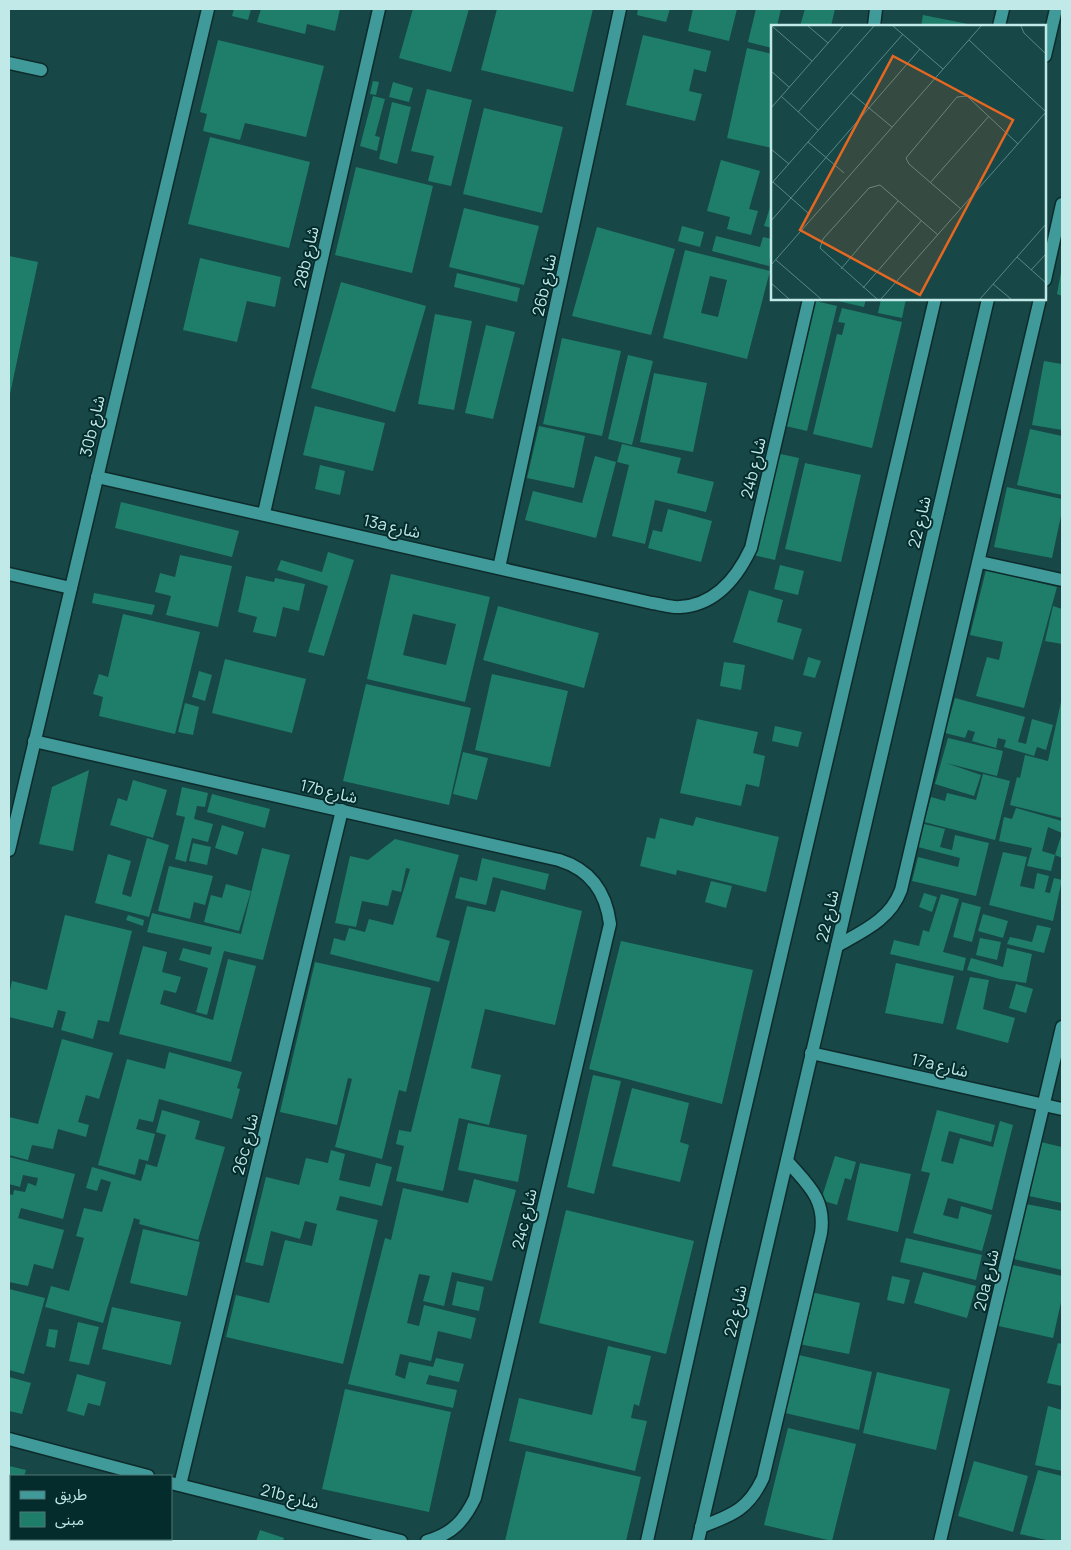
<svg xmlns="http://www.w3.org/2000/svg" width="1071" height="1550" font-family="Manrope,'Noto Sans Arabic',sans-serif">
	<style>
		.building { fill: #1f7e6a; fill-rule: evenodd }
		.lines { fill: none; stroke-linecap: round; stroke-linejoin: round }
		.minor-casing { stroke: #0e2b2b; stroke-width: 15 }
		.minor { stroke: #409a9a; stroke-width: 12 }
		.labels { text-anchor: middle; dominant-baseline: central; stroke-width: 4; stroke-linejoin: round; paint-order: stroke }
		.street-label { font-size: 16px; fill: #c0e9e8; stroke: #042c2c }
		.inset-road { fill: none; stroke: #5b8887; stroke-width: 1 }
		.view { fill: #e46722; fill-opacity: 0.15; stroke: #e46722; stroke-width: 2.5 }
		.inset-edge { fill: none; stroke: #c0e9e8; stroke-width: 2.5 }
	</style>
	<rect width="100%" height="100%" fill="#174747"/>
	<g class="building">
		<path d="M234,9H251L248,20L232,16Z"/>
		<path d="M261,9H340L335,31L307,24L305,34L257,22Z"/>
		<path d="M413,9H469L451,72L399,58Z"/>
		<path d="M497,9H593L573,92L481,70Z"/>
		<path d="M638,9H670L666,22L637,15Z"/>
		<path d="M693,9H737L729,41L688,31Z"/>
		<path d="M756,9H781L777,26H772V48L748,42Z"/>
		<path d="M805,9H835L831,26H800Z"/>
		<path d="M923,15L973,25V26H921Z"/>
		<path d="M643,35L711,51L706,72L694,69L689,91L702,94L695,121L626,105Z"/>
		<path d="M218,40L324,66L306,137L245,123L240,140L203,131L207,114L200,112Z"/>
		<path d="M747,48L772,54V148L727,138Z"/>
		<path d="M373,81L379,82L376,95L370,94Z"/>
		<path d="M393,82L413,88L409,102L389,97Z"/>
		<path d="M427,89L472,100L451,186L428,181L434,156L411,151Z"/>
		<path d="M373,96L385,99L375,136L380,137L377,151L360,146Z"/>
		<path d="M392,102L411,107L397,164L379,159Z"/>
		<path d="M484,108L563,127L542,213L463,194Z"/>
		<path d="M210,137L310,162L289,248L188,224Z"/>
		<path d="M721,160L760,171L749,209L758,211L751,235L727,229L730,217L707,211Z"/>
		<path d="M356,167L433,186L412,273L335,255Z"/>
		<path d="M772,201V228L764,226Z"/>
		<path d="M464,208L539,226L524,285L449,267Z"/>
		<path d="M682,226L704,232L700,247L678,241Z"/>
		<path d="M597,227L675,249L651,335L572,316Z"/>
		<path d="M716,236L760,247L763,237L772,239L769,266L712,251Z"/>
		<path d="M685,250L770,271L747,359L663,338ZM710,276L727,280L718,317L701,313Z"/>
		<path d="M9,256L38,262L10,394H9Z"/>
		<path d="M200,258L281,277L275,307L247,301L237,342L183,330Z"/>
		<path d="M1061,272H1062V296L1057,294Z"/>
		<path d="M457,273L520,288L517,302L454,287Z"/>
		<path d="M341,282L426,306L395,412L311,388Z"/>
		<path d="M839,299H866L864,307L838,301Z"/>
		<path d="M881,299H906L902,318L878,313Z"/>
		<path d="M811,300L837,306L807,431L781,425Z"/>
		<path d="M842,308L902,322L872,448L813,434L837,334L842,335L845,323L838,322Z"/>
		<path d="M435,314L472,321L454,410L418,404Z"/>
		<path d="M486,325L515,332L493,419L465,413Z"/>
		<path d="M562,338L621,351L602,436L543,424Z"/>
		<path d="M628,355L653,361L632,445L608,439Z"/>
		<path d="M1044,361L1062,364V430L1032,425Z"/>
		<path d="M654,373L707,383L693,452L640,442Z"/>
		<path d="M315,406L385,423L373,471L303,455Z"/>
		<path d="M539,426L585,436L574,488L527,478Z"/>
		<path d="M1030,429L1062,436V495L1017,485Z"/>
		<path d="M622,444L681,458L677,473L714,482L706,512L655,500L645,544L612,536L629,465L617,462Z"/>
		<path d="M776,453L799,458L775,560L753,555Z"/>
		<path d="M595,456L616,462L596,538L525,520L533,491L582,503Z"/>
		<path d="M805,463L861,475L841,562L785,549Z"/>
		<path d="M320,465L345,471L340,495L315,489Z"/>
		<path d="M1007,487L1062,499V511L1052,558L994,547Z"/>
		<path d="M121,502L239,531L232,557L115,528Z"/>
		<path d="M668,509L712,521L701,562L648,548L653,530L662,532Z"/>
		<path d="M328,552L354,560L324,656L308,652L328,586L277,570L281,560L322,572Z"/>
		<path d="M180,555L232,566L218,627L166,615L171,596L155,592L160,573L175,577Z"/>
		<path d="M780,565L804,571L798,595L774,589Z"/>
		<path d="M986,570L1057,587L1024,708L976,696L987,657L999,660L1003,642L970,635Z"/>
		<path d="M391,574L490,597L465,702L367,679ZM413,614L456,624L446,665L403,655Z"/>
		<path d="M246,576L274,582L275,578L305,584L299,611L283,607L276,637L253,632L257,617L238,612Z"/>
		<path d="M749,590L783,600L777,622L802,629L793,660L733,642Z"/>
		<path d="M94,593L155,605L152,615L92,603Z"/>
		<path d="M498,606L599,633L584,688L483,660Z"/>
		<path d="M1053,606L1062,609V644L1045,641Z"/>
		<path d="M123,614L200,632L175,734L99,716L103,697L93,694L99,674L108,677Z"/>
		<path d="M808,657L821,661L815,678L803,675Z"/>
		<path d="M225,659L306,679L292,733L212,713Z"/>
		<path d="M724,662L745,665L741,690L720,686Z"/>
		<path d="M199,671L212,675L205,701L192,697Z"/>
		<path d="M492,674L568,691L550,767L475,750Z"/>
		<path d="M366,684L471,708L449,805L343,781Z"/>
		<path d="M955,698L1025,717L1018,742L1026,744L1032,719L1053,725L1046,750L1037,747L1034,756L1004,747L1006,740L998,738L996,748L972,741L975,732L968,730L965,738L945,733Z"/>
		<path d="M1061,702H1062V818L1010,805L1017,777L1020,778L1025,755L1048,761Z"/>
		<path d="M185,703L199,707L193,735L178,732Z"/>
		<path d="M697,719L758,732L753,753L765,756L759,787L746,784L741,806L680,793Z"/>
		<path d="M775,726L802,732L798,747L772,741Z"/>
		<path d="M948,738L1003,751L997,776L946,763L981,775L974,796L935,784Z"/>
		<path d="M463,752L488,758L477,800L453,794Z"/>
		<path d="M89,770L73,851L39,844L52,787Z"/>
		<path d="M983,774L1010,781L995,840L924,822L931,797L945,801L947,793L976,800Z"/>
		<path d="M133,780L167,790L153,838L110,825L118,798L127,801Z"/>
		<path d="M182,787L208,793L205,807L197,806L194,819L213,824L208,842L192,838L186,862L175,859L185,817L176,815Z"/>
		<path d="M212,794L270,809L265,828L207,812Z"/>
		<path d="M1016,808L1062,821V833L1048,827L1042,851L1055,855L1051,871L1027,866L1032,848L999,841L1004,817L1012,819Z"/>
		<path d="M696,817L779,837L766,892L677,870L676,875L640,866L647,837L655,839L660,818L693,826Z"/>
		<path d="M924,824L945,829L940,847L952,850L955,835L989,843L976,896L912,881L918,857L958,867L960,858L918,847Z"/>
		<path d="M222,825L244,832L237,855L215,848Z"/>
		<path d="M1062,833V858L1055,855Z"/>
		<path d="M147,838L169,845L149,917L95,903L108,854L131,861L122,894L131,897Z"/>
		<path d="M395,839L459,855L436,937L450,941L439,982L330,954L334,938L345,941L349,928L365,932L369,919L393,925L410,869L406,868L401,892L392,890L388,906L362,901L356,927L335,923L350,856L368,860Z"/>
		<path d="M193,843L211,847L207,865L189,861Z"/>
		<path d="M262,848L290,855L263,960L224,951L207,1015L196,1012L208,968L179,960L183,948L210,955L212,947L147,932L152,913L241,934Z"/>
		<path d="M1003,852L1027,857L1020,886L1034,889L1037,873L1049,876L1045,892L1050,893L1054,878L1062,880L1053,921L989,905Z"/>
		<path d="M482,858L549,874L545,890L493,877L486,905L455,898L460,877L477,881Z"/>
		<path d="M169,866L213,876L205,905L194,902L190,919L158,911Z"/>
		<path d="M711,881L732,886L726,908L705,902Z"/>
		<path d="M226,884L251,891L239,931L204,922L211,895L222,898Z"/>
		<path d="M501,890L582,911L555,1025L485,1009L471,1068L501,1075L489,1125L459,1118L443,1191L396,1181L404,1146L396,1144L399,1130L411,1132L467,906L495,912Z"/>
		<path d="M924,893L937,897L932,912L919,907Z"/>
		<path d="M941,894L959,899L943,952L966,958L963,971L890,954L894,940L919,946L923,930L929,932Z"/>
		<path d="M962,902L981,907L972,942L953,937Z"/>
		<path d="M983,914L1008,921L1003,938L978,931Z"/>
		<path d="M65,915L132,931L109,1022L98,1020L93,1039L61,1030L66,1012L58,1010L53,1028L9,1017V995L12,981L47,990Z"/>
		<path d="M128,915L144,920L143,926L126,920Z"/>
		<path d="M1037,925L1051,928L1044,953L1007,944L1010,937L1032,942Z"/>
		<path d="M980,938L1001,942L997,960L976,955Z"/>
		<path d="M621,941L753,970L722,1104L589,1069Z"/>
		<path d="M143,946L167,952L162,972L181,977L176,993L164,990L160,1004L213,1020L228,959L256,966L231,1062L119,1034Z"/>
		<path d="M1007,948L1032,954L1026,983L1000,979L967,970L971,958L1003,967Z"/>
		<path d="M315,962L431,988L406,1092L399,1090L382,1159L335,1147L352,1079L348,1078L337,1125L280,1112Z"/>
		<path d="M896,963L954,976L943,1024L885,1013Z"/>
		<path d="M970,977L989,980L983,1009L1015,1018L1008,1043L956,1029Z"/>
		<path d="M1016,984L1033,989L1026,1013L1009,1008Z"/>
		<path d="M62,1039L113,1053L99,1099L86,1095L78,1122L89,1125L86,1137L58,1129L53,1149L32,1145L28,1160L9,1155V1117L38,1124Z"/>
		<path d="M169,1052L242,1072L237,1088L240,1089L232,1119L159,1099L153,1122L139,1119L136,1129L155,1134L148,1161L139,1159L135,1175L98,1165L127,1059L165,1069Z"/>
		<path d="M593,1075L621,1081L594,1194L567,1187Z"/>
		<path d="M632,1088L689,1103L680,1142L689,1145L680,1182L612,1166Z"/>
		<path d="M162,1110L200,1121L195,1139L225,1147L198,1240L139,1224L140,1220L134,1218L103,1323L45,1307L51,1286L69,1291L84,1238L76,1236L84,1208L102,1212L111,1182L101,1179L97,1191L86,1188L92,1167L141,1181L146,1164L157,1167L166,1135L156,1132Z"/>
		<path d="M937,1110L995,1125L991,1142L949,1131L941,1161L953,1164L960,1138L993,1147L1000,1121L1013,1125L992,1210L948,1198L943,1215L958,1219L961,1206L992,1215L982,1251L913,1233L930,1173L921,1171Z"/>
		<path d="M468,1123L527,1135L518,1182L458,1170Z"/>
		<path d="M1041,1142L1062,1147V1203L1029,1196Z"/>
		<path d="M331,1150L345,1154L339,1180L370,1187L376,1163L392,1167L382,1206L340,1196L336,1210L378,1220L343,1364L226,1337L236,1295L269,1303L285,1240L312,1246L317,1224L305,1221L300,1239L271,1231L263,1266L245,1262L266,1177L299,1185L306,1158L328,1163Z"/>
		<path d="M835,1156L856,1162L851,1180L845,1178L837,1205L821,1200Z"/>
		<path d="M9,1157L75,1174L63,1219L21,1208L18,1218L64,1230L53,1269L34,1264L28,1286L9,1282V1194L13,1195L14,1190L25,1192L28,1183L36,1186L38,1178L23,1175L20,1187L9,1184Z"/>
		<path d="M860,1163L911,1174L898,1232L847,1220Z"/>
		<path d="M474,1179L516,1190L492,1281L452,1272L444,1306L423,1301L430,1276L419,1274L407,1323L419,1326L424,1305L476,1318L471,1339L438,1331L431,1361L400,1354L395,1375L405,1379L409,1362L433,1367L436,1358L464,1364L459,1382L429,1375L426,1384L457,1390L453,1408L348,1384L385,1238L391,1240L403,1188L468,1203Z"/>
		<path d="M1026,1204L1062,1211V1270L1014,1259Z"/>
		<path d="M566,1210L694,1241L666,1354L539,1323Z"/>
		<path d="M143,1229L200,1242L187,1296L130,1283Z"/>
		<path d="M906,1238L982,1255L976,1280L900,1262Z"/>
		<path d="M1008,1264L1062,1276V1298L1053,1338L994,1325Z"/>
		<path d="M923,1272L976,1286L967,1318L914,1303Z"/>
		<path d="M892,1276L910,1280L904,1304L887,1300Z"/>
		<path d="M457,1281L484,1287L479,1311L452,1305Z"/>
		<path d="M9,1289L45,1298L24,1374L9,1370Z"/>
		<path d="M811,1292L860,1303L849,1354L799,1344Z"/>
		<path d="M112,1307L181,1322L171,1365L102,1349Z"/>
		<path d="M78,1322L99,1327L89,1365L69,1361Z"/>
		<path d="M49,1329L58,1330L55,1348L46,1346Z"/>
		<path d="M1058,1343L1062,1344V1386L1047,1383Z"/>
		<path d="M608,1346L651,1356L639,1406L634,1404L631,1418L647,1421L635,1471L509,1441L519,1398L592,1415Z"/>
		<path d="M799,1355L872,1372L859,1430L785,1413Z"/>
		<path d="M877,1372L950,1389L936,1450L863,1433Z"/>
		<path d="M77,1374L106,1382L100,1406L88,1403L84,1416L67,1411Z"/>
		<path d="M9,1377L31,1383L22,1414L9,1411Z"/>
		<path d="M345,1389L451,1412L429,1512L322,1489Z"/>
		<path d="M1048,1406L1062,1410V1471L1035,1465Z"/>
		<path d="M788,1428L856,1444L832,1541L764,1525Z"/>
		<path d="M526,1451L641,1477L626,1541H505Z"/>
		<path d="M974,1461L1028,1476L1013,1532L958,1516Z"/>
		<path d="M9,1466L26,1470L24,1476H11V1528H9Z"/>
		<path d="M1038,1470L1062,1476V1541H1051L1020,1534Z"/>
		<path d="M260,1530L284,1538L283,1541H256Z"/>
		<path d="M42,1539H76L82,1541H41Z"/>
		<path d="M102,1539H144L143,1541H102Z"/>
	</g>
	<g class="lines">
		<g class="minor-casing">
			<g id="minor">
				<path d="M874,26L876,9"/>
				<path d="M999,26L1003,9"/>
				<path d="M1045,56L1056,9"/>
				<path d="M9,63L41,70"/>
				<path d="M1045,280L1062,204"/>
				<path d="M97,477L652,603C661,604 671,608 680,607C716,605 737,578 751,548L809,299"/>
				<path d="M264,513L379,9"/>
				<path d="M980,562L1062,580"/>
				<path d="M499,568L620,9"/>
				<path d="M9,574L71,588"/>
				<path d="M34,741L559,860C591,870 606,892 610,924L475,1498C464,1521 452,1534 427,1541"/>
				<path d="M9,850L208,9"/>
				<path d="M837,946C863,931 890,920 901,890L1040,299"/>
				<path d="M811,1053L1062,1109"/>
				<path d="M9,1439L148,1476"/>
				<path d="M171,1483L401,1541"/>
				<path d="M180,1485L342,810"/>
				<path d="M701,1527C732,1515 748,1510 763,1478L821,1233C826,1199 808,1185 787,1161"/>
				<path d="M647,1541L714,1241L935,299"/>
				<path d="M698,1541L988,299"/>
				<path d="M940,1541L1062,1027"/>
			</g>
		</g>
		<use href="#minor" class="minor"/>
	</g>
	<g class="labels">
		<g class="street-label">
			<text transform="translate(306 257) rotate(-77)">28b شارع</text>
			<text transform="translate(544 285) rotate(-78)">26b شارع</text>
			<text transform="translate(92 426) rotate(-77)">30b شارع</text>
			<text transform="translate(753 468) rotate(-77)">24b شارع</text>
			<text transform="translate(919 522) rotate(-77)">شارع 22</text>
			<text transform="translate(392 526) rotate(13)">13a شارع</text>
			<text transform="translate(329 791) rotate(13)">17b شارع</text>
			<text transform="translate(827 916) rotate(-77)">شارع 22</text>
			<text transform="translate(940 1065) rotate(13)">17a شارع</text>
			<text transform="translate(245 1144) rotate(-76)">26c شارع</text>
			<text transform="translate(524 1219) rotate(-77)">24c شارع</text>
			<text transform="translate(986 1280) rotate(-77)">20a شارع</text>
			<text transform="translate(735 1311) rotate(-77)">شارع 22</text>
			<text transform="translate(290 1496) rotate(14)">21b شارع</text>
		</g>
	</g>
	<g transform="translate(771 25)">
		<rect width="275" height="275" fill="#174747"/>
		<path class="inset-road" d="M1,1L41,36M37,1L57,18M122,1L172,44M250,1L253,8L275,29M0,46L18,62M80,68L121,102M10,71L47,105M0,83L72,1M27,87L103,1M37,117L73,148M0,124L18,139M2,157L37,188M159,158L218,91M0,159L132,9M190,184L138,139L135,133L186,72L196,71L247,119M0,196L149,24M246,232L275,258M5,235L50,274M0,240L210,1M70,244L127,176M260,245L275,229M0,258L18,274M222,259L240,274M92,263L150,196M106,274L49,223L52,214L98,163L109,160L167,210M110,274L275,87L198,15M209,274L275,199"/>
		<path class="view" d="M122,31L242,95L149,270L29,205Z"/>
		<rect width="275" height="275" class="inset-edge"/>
	</g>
	<rect width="1071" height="1550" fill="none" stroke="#c0e9e8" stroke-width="20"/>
	<rect x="10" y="1475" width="162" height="65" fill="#042c2c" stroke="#4f7877"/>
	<rect x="20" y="1491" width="25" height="8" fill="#409a9a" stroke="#4f7877"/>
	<text x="55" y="1500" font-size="15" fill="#c0e9e8">طريق</text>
	<rect x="20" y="1512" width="25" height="15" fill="#1f7e6a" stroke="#4f7877"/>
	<text x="55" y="1525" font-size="15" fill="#c0e9e8">مبنى</text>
</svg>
